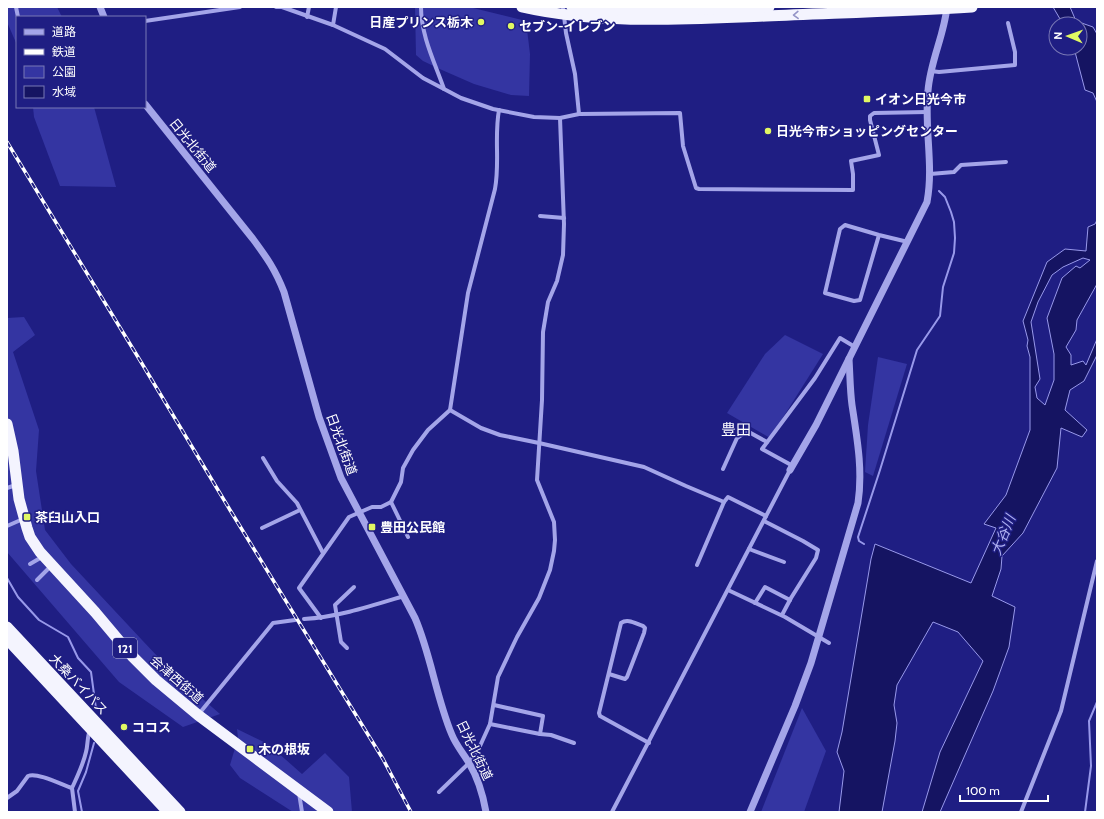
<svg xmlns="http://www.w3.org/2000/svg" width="1104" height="819" font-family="Cabin,'Noto Sans JP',sans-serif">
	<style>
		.green { fill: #3435a2 }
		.water { fill: #151462; stroke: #9899eb; fill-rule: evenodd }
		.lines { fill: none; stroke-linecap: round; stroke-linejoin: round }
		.stream { stroke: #9899eb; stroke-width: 2 }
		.minor { stroke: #a4a5e9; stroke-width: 4 }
		.tertiary { stroke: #a4a5e9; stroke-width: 7 }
		.trunk { stroke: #f4f4fe; stroke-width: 11 }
		.rail-casing { stroke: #fff; stroke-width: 3.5 }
		.rail { stroke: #1f1e83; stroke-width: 2; stroke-dasharray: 6; stroke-linecap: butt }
		.oneway { stroke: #9494c7 }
		.poi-dot { fill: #e1f863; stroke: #1f1e83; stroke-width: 1.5 }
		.labels { text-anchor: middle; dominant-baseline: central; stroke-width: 3; stroke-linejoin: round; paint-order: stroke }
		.shield { fill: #1f1e83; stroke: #bcbcda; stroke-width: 1 }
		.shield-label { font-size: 12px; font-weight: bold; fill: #fff }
		.poi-label { font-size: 13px; font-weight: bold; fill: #fff; stroke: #1f1e83; text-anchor: start }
		.street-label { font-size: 13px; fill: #fff; stroke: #1f1e83 }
		.water-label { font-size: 14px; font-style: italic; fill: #b0b1f1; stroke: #1f1e83 }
		.quarter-label { font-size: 15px; fill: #fff; stroke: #1f1e83 }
	</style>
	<rect width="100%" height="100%" fill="#1f1e83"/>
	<g class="green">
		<path d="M7,7H57L62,17H17V45L7,22Z"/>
		<path d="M415,7H469L526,21L530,54L529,96L511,95L474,84L442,70L423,61L416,55Z"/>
		<path d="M33,107H94L116,187L60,186L34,117Z"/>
		<path d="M24,317L35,335L13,352L39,430L36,471L45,530L71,564L142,640L176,676L220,714L183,727L119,682L7,552V318Z"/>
		<path d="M785,335L823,354L770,438L727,413L765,354Z"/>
		<path d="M878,357L907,364L873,476L865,472L868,425Z"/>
		<path d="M802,708L826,751L804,812H761Z"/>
		<path d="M237,729L268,744L302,774L325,753L349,777L352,812H293L240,778L230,765L238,738Z"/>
	</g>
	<g class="water">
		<path d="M1053,7H1070L1076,21L1093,27L1097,34V102L1093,93L1085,90L1074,48H1080V24H1063Z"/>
		<path d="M1097,220V284L1077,320L1076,330L1066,347L1071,355V365L1083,361L1086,365L1097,339V355L1084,381L1070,390L1065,410L1087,430L1082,437L1061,428L1057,468L1023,533L1002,556L1001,569L992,596L1015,607L1009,647L993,691L940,812H922L940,752L983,661L958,632L933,622L897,685L894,705L897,723L895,741L882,812H839L844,771L837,752L842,732L871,559L875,544L971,583L996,528L984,524L1006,495L1030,430V357L1027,346L1028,340L1023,321L1047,262L1065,249L1086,251L1088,227L1095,224ZM1083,258L1090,260L1080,268L1076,266L1062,278L1047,318L1054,354V380L1045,405L1037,398L1035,387L1040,379L1031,322L1038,302L1052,275L1063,267Z"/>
	</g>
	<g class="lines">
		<g class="stream">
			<path d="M864,544L859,541L858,537L880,470L917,350L940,316L943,287L954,253L955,238L954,222L951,212L945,197L939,191"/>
			<path d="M7,578L18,597L39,620L68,637L78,658L91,672L96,709"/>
			<path d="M82,812L78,791L86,772L94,743"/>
			<path d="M1085,812L1091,766L1089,721L1097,702"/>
		</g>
		<g class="minor">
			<path d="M16,7L18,17"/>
			<path d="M276,7H282L333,25L385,49L423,78L444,89"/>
			<path d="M421,7C421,36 435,63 444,89L461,98L493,109L534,117L560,118L579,114L680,113L683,146L696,188L699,189L853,190V174L851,161L879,155L870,120V116L874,113L927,112"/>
			<path d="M563,7L566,33L575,74L579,114"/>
			<path d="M307,17L309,7"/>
			<path d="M145,21L240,7"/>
			<path d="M333,25L336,7"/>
			<path d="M931,71L939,72L1015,65V52L1008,23"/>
			<path d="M930,174L954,172L961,165L1006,162"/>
			<path d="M540,216L564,218"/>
			<path d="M879,235L860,300L854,301L825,293L840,229L845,225L879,235L908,242"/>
			<path d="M450,410L481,428L500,435L539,443L644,467L686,486L724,502L728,497L766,516"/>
			<path d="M263,458L277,481L297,503L323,553"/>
			<path d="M793,466L762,449L815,378L840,338L855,347"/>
			<path d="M723,469L737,438L747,431L767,442"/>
			<path d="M7,488L16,485"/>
			<path d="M391,502L408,537"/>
			<path d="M764,521L803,541L818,550L816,558L791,598L782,615"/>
			<path d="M7,526L23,519"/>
			<path d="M262,528L300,510"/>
			<path d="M749,549L784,562"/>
			<path d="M30,564L42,557"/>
			<path d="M697,565L724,502"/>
			<path d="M37,580L51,566"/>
			<path d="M728,590L785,617L829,643"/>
			<path d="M755,603L765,587L790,600"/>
			<path d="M321,618L299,588L349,517L372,507H381L391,502L401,482L403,468L413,450L428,430L450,410L468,293L495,189C500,162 494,137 499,110"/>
			<path d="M304,619C338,617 371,606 404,596"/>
			<path d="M347,648L341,642L335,605L354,587"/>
			<path d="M609,674L625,679L627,677L644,633L645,628L643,626C636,624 628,618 621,623L599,713L600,716L649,743"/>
			<path d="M494,705L543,716L540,734"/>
			<path d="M198,715L273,623L295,620"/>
			<path d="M490,724L540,734L551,735L574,743"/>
			<path d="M72,788C77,777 83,765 86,752C88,745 87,737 90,730"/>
			<path d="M439,792L469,763L480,746L490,724L498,677L517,637L539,598L550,570L554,551L555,540L554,522L537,480L542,400L543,332L548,302L557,281L563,255L564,224L560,118"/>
			<path d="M299,793L302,812"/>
			<path d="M7,798L17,791L28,776C38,772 62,785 72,788L75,812"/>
			<path d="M612,812L790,470"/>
			<path d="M1021,812L1061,711L1097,561"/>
		</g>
		<g class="tertiary">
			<path d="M100,7L104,17"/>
			<path d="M145,104L253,239C267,258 275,269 284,292L319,417L341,478L415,618C431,655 436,697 452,735C456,745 463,753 469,763C478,778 483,795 486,812"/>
			<path d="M790,470L816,425L927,202C934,165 924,128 928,91C930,62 944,36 947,7"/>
			<path d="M750,812L795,706L811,663L858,503C863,470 857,438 852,405C850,390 850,375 849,359"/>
		</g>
		<g class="trunk">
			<path d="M522,7C601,25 686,19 766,16C835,13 903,11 972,7"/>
			<path d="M572,7L630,11L769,7"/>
			<path d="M7,424L13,451L19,499L27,528L30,537L40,552L95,612L132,656L156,680L198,715L328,812"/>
			<path d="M7,627L180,812"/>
			<path d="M7,639L168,812"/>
		</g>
		<g class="rail-casing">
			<path id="rail" d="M7,142L141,362L230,510L383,759L411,812"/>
		</g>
		<use href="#rail" class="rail"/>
	</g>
	<defs><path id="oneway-chevron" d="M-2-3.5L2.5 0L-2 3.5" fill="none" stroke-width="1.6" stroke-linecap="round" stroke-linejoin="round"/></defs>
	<use class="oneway" href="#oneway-chevron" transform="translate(796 15) rotate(178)"/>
	<g class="poi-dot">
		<circle cx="481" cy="22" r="4"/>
		<circle cx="511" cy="26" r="4"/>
		<rect x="863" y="95" width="8" height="8" rx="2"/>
		<circle cx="768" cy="131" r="4"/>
		<rect x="23" y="513" width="8" height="8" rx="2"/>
		<rect x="368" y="523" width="8" height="8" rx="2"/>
		<circle cx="124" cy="727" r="4"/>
		<rect x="246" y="745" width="8" height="8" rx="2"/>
	</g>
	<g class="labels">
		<rect class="shield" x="113" y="638" width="24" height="20" rx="3"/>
		<g class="shield-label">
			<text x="125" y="648">121</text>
		</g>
		<g class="poi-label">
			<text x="473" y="22" text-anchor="end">日産プリンス栃木</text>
			<text x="519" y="26">セブン-イレブン</text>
			<text x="875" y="99">イオン日光今市</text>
			<text x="776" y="131">日光今市ショッピングセンター</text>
			<text x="35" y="517">茶臼山入口</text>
			<text x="380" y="527">豊田公民館</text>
			<text x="132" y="727">ココス</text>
			<text x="258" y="749">木の根坂</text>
		</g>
		<g class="street-label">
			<text transform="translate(193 145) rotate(51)">日光北街道</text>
			<text transform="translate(342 444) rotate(70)">日光北街道</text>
			<text transform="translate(177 679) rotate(41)">会津西街道</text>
			<text transform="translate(79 684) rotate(47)">大桑バイパス</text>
			<text transform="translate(475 750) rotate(64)">日光北街道</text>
		</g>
		<g class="water-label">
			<text transform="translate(1003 535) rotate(-68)">大谷川</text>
		</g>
		<g class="quarter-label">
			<text x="736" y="430">豊田</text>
		</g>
	</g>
	<rect width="1104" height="819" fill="none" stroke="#ffffff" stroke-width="16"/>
	<rect x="16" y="16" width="130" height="92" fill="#1f1e83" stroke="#7978b5"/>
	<rect x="24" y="29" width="20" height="6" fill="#a4a5e9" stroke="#7978b5"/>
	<text x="52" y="36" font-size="12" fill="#ffffff">道路</text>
	<rect x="24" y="49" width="20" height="6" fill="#ffffff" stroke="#7978b5"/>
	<text x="52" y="56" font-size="12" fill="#ffffff">鉄道</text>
	<rect x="24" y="66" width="20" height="12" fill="#3435a2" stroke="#7978b5"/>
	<text x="52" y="76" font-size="12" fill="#ffffff">公園</text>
	<rect x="24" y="86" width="20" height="12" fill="#151462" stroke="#7978b5"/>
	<text x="52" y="96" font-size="12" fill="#ffffff">水域</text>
	<g transform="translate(1068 36) rotate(272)"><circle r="19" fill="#1f1e83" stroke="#7978b5"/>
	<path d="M0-3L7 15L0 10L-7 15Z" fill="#e1f863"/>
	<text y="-6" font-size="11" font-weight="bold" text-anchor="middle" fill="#ffffff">N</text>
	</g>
	<path d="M960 795v6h88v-6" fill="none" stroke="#ffffff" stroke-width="2"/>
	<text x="966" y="795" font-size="12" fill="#ffffff" stroke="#1f1e83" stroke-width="3" paint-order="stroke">100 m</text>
</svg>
